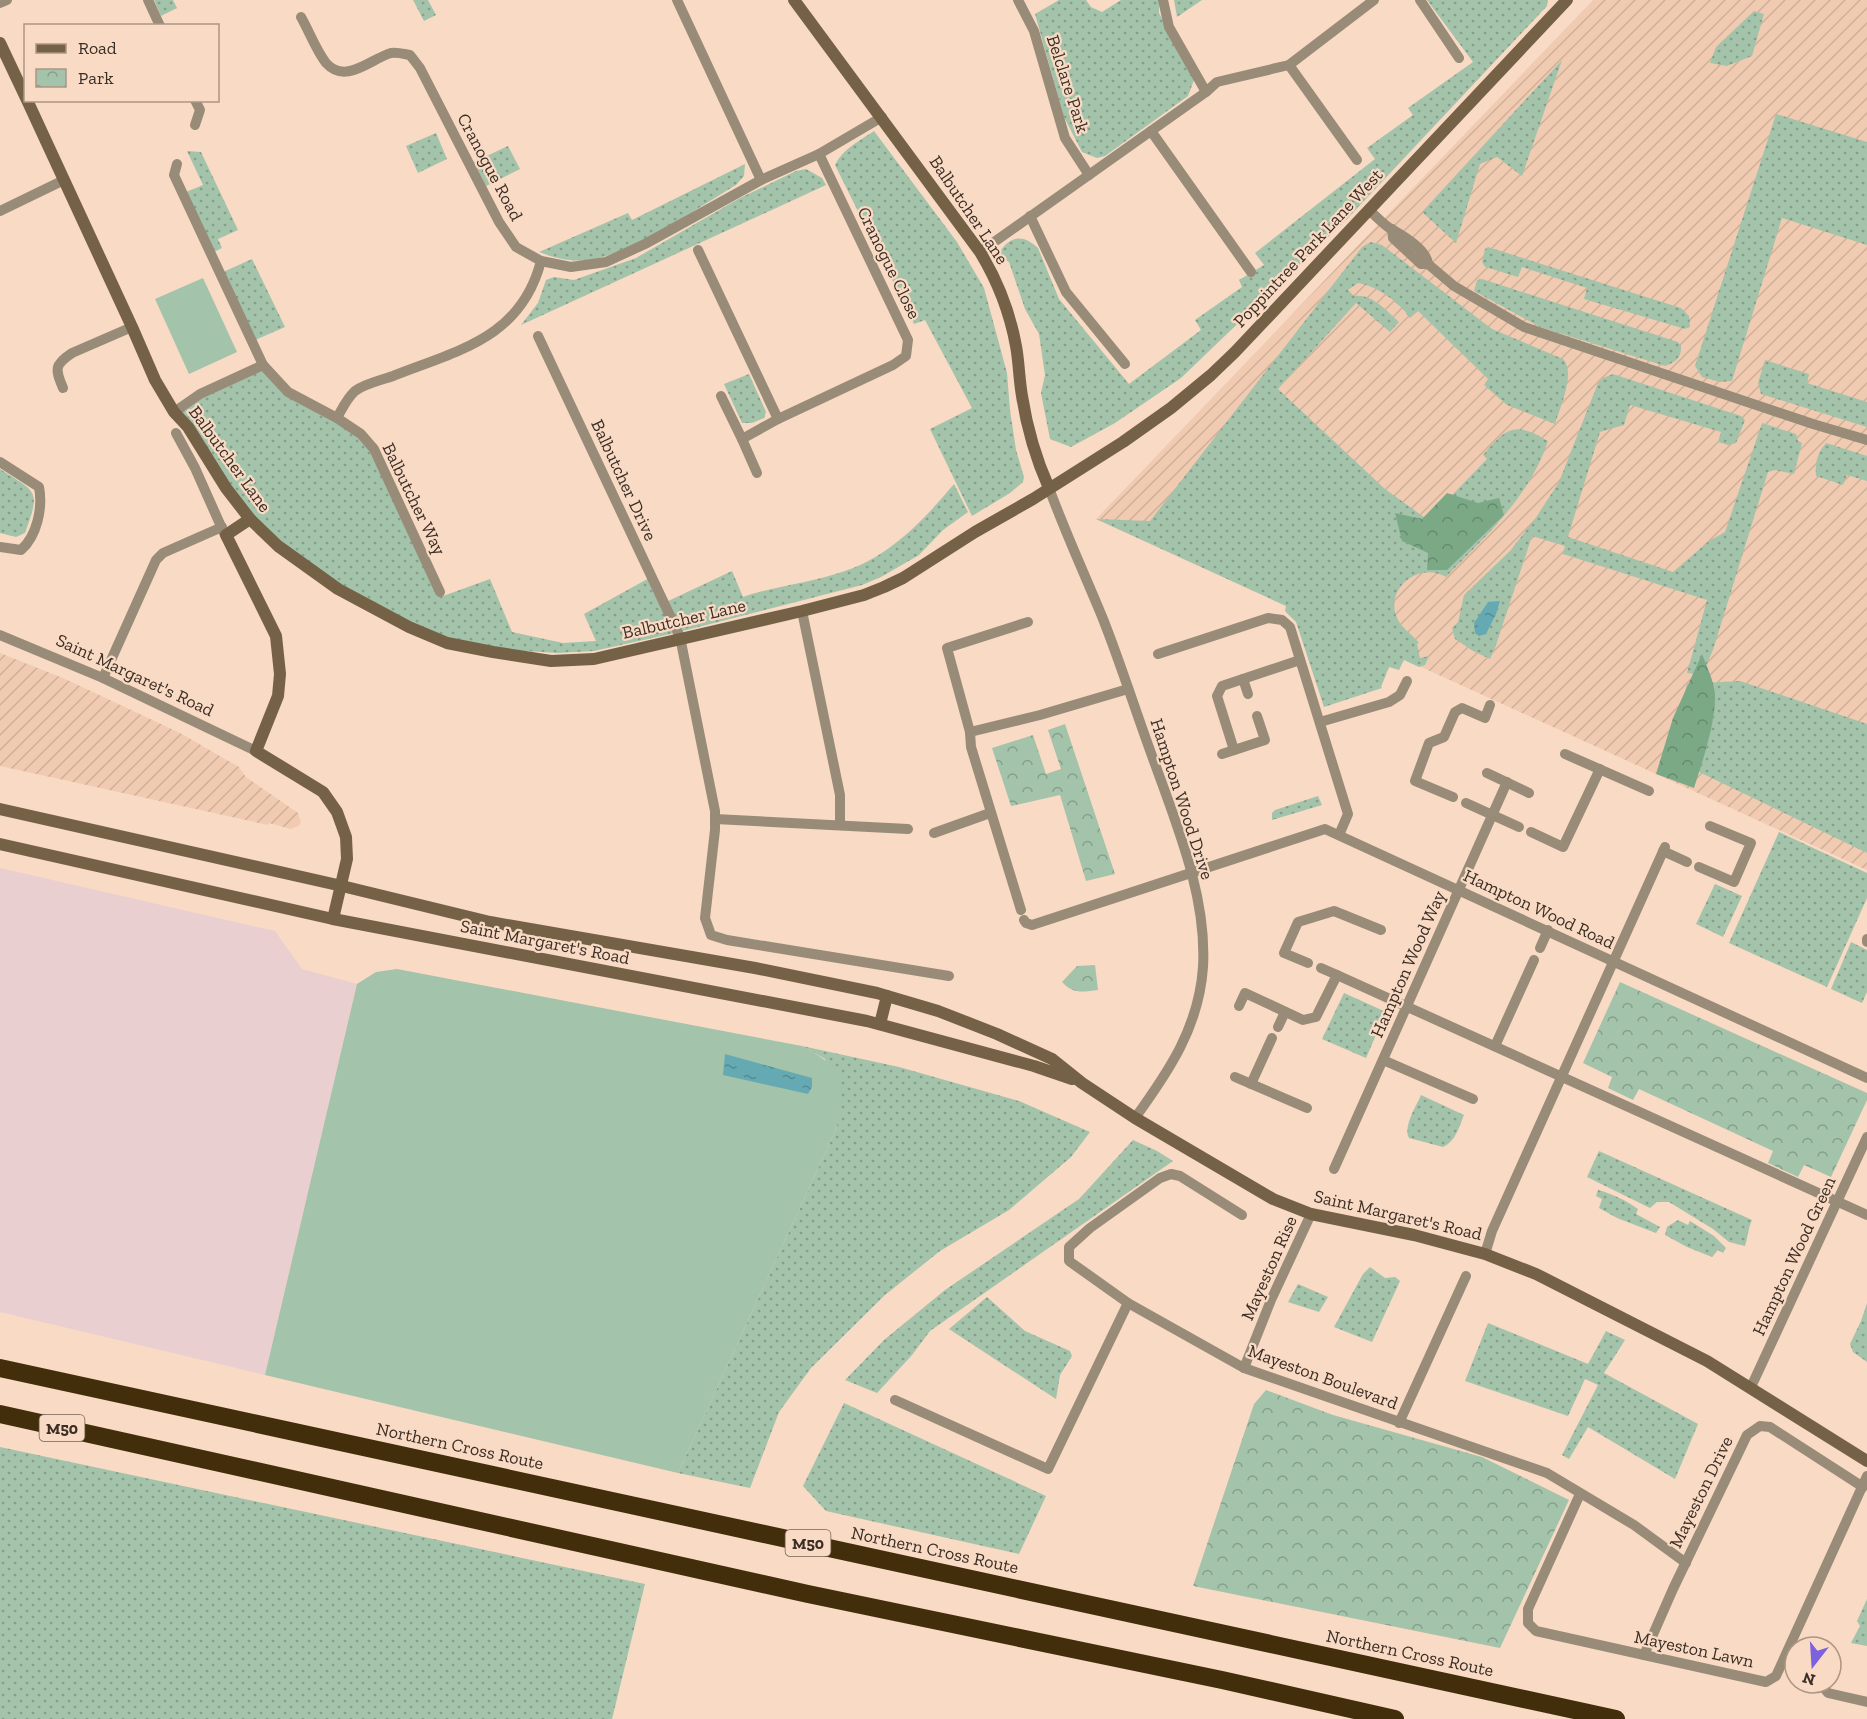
<svg xmlns="http://www.w3.org/2000/svg" width="1867" height="1719" font-family="'Zilla Slab',serif">
	<style>
		.commercial { fill: #eacfd1 }
		.industrial { fill: url(#industrial-furrows) }
		.grass { fill: url(#grass-dots) }
		.forest { fill: url(#forest-crowns) }
		.park { fill: url(#park-crowns) }
		.garden { fill: #a3c3aa }
		.water { fill: url(#water-ripples) }
		.lines { fill: none; stroke-linecap: round; stroke-linejoin: round }
		.street { stroke: #988b78; stroke-width: 10 }
		.secondary { stroke: #756246; stroke-width: 12 }
		.highway { stroke: #432e0c; stroke-width: 18 }
		.labels { text-anchor: middle; dominant-baseline: central; stroke-width: 4.5; stroke-linejoin: round; paint-order: stroke }
		.shield { fill: #f9dac4; stroke: #736255; stroke-width: 1.5 }
		.shield-label { font-size: 16px; font-weight: bold; fill: #3a2e25 }
		.street-label { font-size: 18px; fill: #3a2e25; stroke: #f9dac4 }
	</style>
	<defs>
		<pattern id="industrial-furrows" width="10" height="10" patternUnits="userSpaceOnUse" patternTransform="scale(1.5)"><rect width="10" height="10" fill="#f1cbb1"/><path d="M-1 1l2-2M0 10L10 0M9 11l2-2" fill="none" stroke="#cfaf98"/></pattern>
		<pattern id="grass-dots" width="8" height="8" patternUnits="userSpaceOnUse" patternTransform="scale(1.5)"><rect width="8" height="8" fill="#a3c3aa"/><path d="M2 2h.1M6 6h.1" fill="none" stroke="#869f8a" stroke-width="1.8" stroke-linecap="round"/></pattern>
		<pattern id="forest-crowns" width="20" height="18" patternUnits="userSpaceOnUse" patternTransform="scale(1.5)"><rect width="20" height="18" fill="#7ba986"/><path d="M2 6a3 3 0 1 1 6 0M12 15a3 3 0 1 1 6 0" fill="none" stroke="#668a6d"/></pattern>
		<pattern id="park-crowns" width="20" height="18" patternUnits="userSpaceOnUse" patternTransform="scale(1.5)"><rect width="20" height="18" fill="#a3c3aa"/><path d="M2 6a3 3 0 1 1 6 0M12 15a3 3 0 1 1 6 0" fill="none" stroke="#869f8a"/></pattern>
		<pattern id="water-ripples" width="26" height="14" patternUnits="userSpaceOnUse" patternTransform="scale(1.5)"><rect width="26" height="14" fill="#65aab2"/><path d="M2 4q2-2 4 0t4 0M15 11q2-2 4 0t4 0" fill="none" stroke="#548b91"/></pattern>
	</defs>
	<rect width="100%" height="100%" fill="#f9dac4"/>
	<path class="commercial" d="M0,868L275,931L302,969L357,984L265,1375L0,1312Z"/>
	<g class="industrial">
		<path d="M1593,0H1867V870L1096,519Z"/>
		<path d="M0,653L63,678L180,733L239,767L246,777L298,813L301,822L298,826L291,829L269,823L268,825L0,766Z"/>
	</g>
	<g class="grass">
		<path d="M154,0H173L177,8L161,16Z"/>
		<path d="M413,0H428L436,15L424,21Z"/>
		<path d="M1059,0H1086L1091,7L1102,12L1121,0H1159V13L1194,80L1188,96L1105,156L1097,158L1082,152L1064,117L1035,14Z"/>
		<path d="M1174,0H1202L1177,17Z"/>
		<path d="M1427,0H1548L1547,6L1347,219L1181,378L1115,423L1071,447L1050,439L1041,393L1045,375L1039,334L1025,309L1009,262L998,255C1009,236 1022,233 1038,248L1059,299L1129,384L1201,330L1195,320L1242,287L1239,280L1264,265L1255,253L1375,159L1367,148L1413,115L1408,108L1473,62Z"/>
		<path d="M1754,11L1764,14L1752,56L1727,66L1710,63L1716,47Z"/>
		<path d="M1562,60L1522,176L1497,157L1480,164L1456,243L1422,212Z"/>
		<path d="M1776,114L1867,142V245L1782,218L1732,381L1720,382L1702,377L1695,366Z"/>
		<path d="M874,131L957,242L984,288L1007,373L1010,410L1016,450L1024,477L1023,482L1010,493L972,516L930,429L972,408L925,320L914,324L835,165C843,149 859,141 874,131Z"/>
		<path d="M436,133L447,159L418,173L406,146Z"/>
		<path d="M508,146L520,169L486,186L474,162Z"/>
		<path d="M187,151L201,152L238,230L218,239L222,248L214,252L186,192L203,185Z"/>
		<path d="M745,164L744,176L736,185C699,207 628,256 588,260C570,262 555,258 539,252L628,213L632,220Z"/>
		<path d="M806,169L822,178L826,185L521,325L538,303L546,280L554,277L574,280L636,258L740,198L796,171Z"/>
		<path d="M1371,242L1382,245L1492,329L1563,359C1576,373 1560,407 1555,424L1507,405L1484,385L1488,379L1418,311L1410,318C1399,302 1377,286 1358,283L1348,290L1354,296C1372,293 1387,311 1399,322L1390,332L1356,303L1278,389L1385,489L1428,520L1487,459L1483,455C1507,427 1514,421 1548,441C1530,496 1486,536 1446,577C1420,561 1384,588 1397,618C1402,629 1412,634 1419,643L1417,644L1420,658L1429,656L1425,665L1419,667L1404,660L1399,670L1389,667L1381,687L1382,688L1324,707L1296,622L1285,611L1286,606L1096,519L1150,521L1362,247Z"/>
		<path d="M1488,247L1681,308L1689,316L1690,327L1685,329L1584,299L1587,288L1522,267L1518,277L1485,267L1482,262L1485,249Z"/>
		<path d="M252,259L285,327L253,341L221,273Z"/>
		<path d="M1482,279L1678,342L1681,346C1682,358 1674,363 1665,366L1540,327L1474,291L1477,280Z"/>
		<path d="M1765,360L1809,374L1807,383L1867,402V427L1761,394L1758,383Z"/>
		<path d="M263,365L288,392L361,434L443,596L490,579L512,632L563,643L596,641L584,614L651,577L664,603L732,571L743,597C775,586 810,583 842,572C888,558 924,520 954,484L968,512L943,530L919,555L881,577L862,585L675,633L594,651L558,653L525,651L493,652L416,632L338,589L249,515L173,407Z"/>
		<path d="M749,374L766,412L764,418L752,423H742L724,384Z"/>
		<path d="M1613,374L1741,416L1745,420L1736,443L1728,445L1718,442L1721,432L1630,405L1624,425L1600,432L1568,537L1673,572L1709,541L1725,532L1762,423L1796,434L1798,441L1802,443L1794,474L1775,470L1768,472L1713,650L1702,675L1687,673L1707,600L1563,554L1565,546L1532,536L1495,648L1490,659L1473,651L1455,639L1452,628L1458,622L1464,595L1510,551L1535,519L1559,482L1598,383L1603,378Z"/>
		<path d="M1826,443L1867,456V481L1847,475L1843,485L1816,476C1815,462 1817,454 1826,443Z"/>
		<path d="M0,469C37,493 41,489 25,533L16,537L0,533Z"/>
		<path d="M1740,681L1867,724V853L1668,757L1687,684Z"/>
		<path d="M1318,796L1322,805L1272,820V813L1275,810Z"/>
		<path d="M1779,832L1867,873V898L1827,987L1729,943Z"/>
		<path d="M1715,884L1742,896L1723,937L1696,924Z"/>
		<path d="M1851,942L1867,950V992L1862,1003L1831,989Z"/>
		<path d="M1344,993L1386,1012L1366,1058L1322,1039Z"/>
		<path d="M802,1046L899,1067L1019,1101L1090,1132L1071,1157L1009,1210L940,1251L885,1295L811,1368L779,1412L750,1488L678,1473L837,1127L825,1059Z"/>
		<path d="M1421,1095L1464,1115C1459,1127 1456,1141 1443,1147L1409,1138C1403,1126 1416,1107 1421,1095Z"/>
		<path d="M1133,1140L1157,1151L1173,1161L930,1331L912,1355L877,1393L845,1380L884,1340L945,1290L1079,1199Z"/>
		<path d="M1599,1151L1752,1220C1748,1228 1748,1237 1745,1246L1729,1242L1713,1229L1669,1202H1657L1650,1208L1587,1177Z"/>
		<path d="M1598,1190C1613,1194 1625,1200 1638,1209L1636,1214L1660,1227L1656,1233L1617,1218L1599,1208L1602,1199L1596,1196Z"/>
		<path d="M1678,1220L1688,1225L1690,1221L1714,1236L1726,1248L1723,1253L1718,1250L1712,1257L1687,1247L1665,1235L1667,1227Z"/>
		<path d="M1370,1267L1385,1278L1395,1277L1400,1281L1372,1342L1334,1327L1363,1274Z"/>
		<path d="M1298,1284L1328,1297L1319,1312L1288,1302Z"/>
		<path d="M987,1297L1025,1331L1070,1351L1072,1356L1060,1375L1056,1399L949,1329Z"/>
		<path d="M1867,1303V1362L1853,1352L1850,1344L1861,1321Z"/>
		<path d="M1488,1323L1588,1364L1606,1331L1625,1340L1604,1373L1698,1424L1675,1479L1588,1427L1569,1459L1562,1455L1598,1385L1585,1379L1568,1416L1465,1381Z"/>
		<path d="M844,1403L1046,1496L1019,1554L826,1511L803,1486Z"/>
		<path d="M0,1447L645,1584L612,1719H0Z"/>
		<path d="M1867,1599V1646L1851,1643L1860,1626L1857,1621Z"/>
	</g>
	<g class="forest">
		<path d="M1447,493L1478,503L1499,498L1504,515L1447,570H1427L1428,553L1402,541L1395,513L1422,519Z"/>
		<path d="M1702,654C1707,667 1714,681 1715,695C1716,722 1702,763 1694,788L1656,774L1673,718Z"/>
	</g>
	<g class="park">
		<path d="M1065,724L1115,874L1086,881L1060,795L1011,806L992,748L1033,735L1046,774L1061,769L1048,730Z"/>
		<path d="M1095,965L1098,990C1082,992 1073,994 1062,982L1077,966Z"/>
		<path d="M1620,982L1867,1093V1100L1831,1177L1804,1165L1798,1177L1768,1163L1773,1151L1639,1089L1633,1100L1608,1088L1612,1077L1583,1063Z"/>
		<path d="M1266,1390L1333,1415L1482,1457L1569,1500L1500,1648L1193,1586L1254,1404Z"/>
	</g>
	<g class="garden">
		<path d="M203,278L237,352L189,374L155,299Z"/>
		<path d="M397,969L802,1046C846,1070 845,1079 837,1127L678,1473L265,1375L357,984L376,972Z"/>
	</g>
	<g class="water">
		<path d="M1500,601L1496,614L1486,634L1479,636L1475,633L1474,623L1488,602Z"/>
		<path d="M725,1054L812,1078V1087L808,1094L723,1075Z"/>
	</g>
	<g class="lines">
		<g class="street">
			<path d="M148,0L160,26"/>
			<path d="M677,0L761,180"/>
			<path d="M1018,0L1034,31L1065,138L1089,175"/>
			<path d="M1163,0L1169,27L1206,92"/>
			<path d="M1420,0L1459,58"/>
			<path d="M0,3L7,0"/>
			<path d="M301,17C309,31 316,50 326,63C346,85 370,59 391,53C397,52 404,54 410,55L420,68L499,222L516,247L541,261L571,267L606,262L645,244L761,180L819,154L882,117"/>
			<path d="M1289,65L1357,160"/>
			<path d="M195,125L200,110L195,100"/>
			<path d="M1151,131L1251,272"/>
			<path d="M177,164L174,175L263,365L288,392L337,418L361,434L374,449L440,592"/>
			<path d="M1369,210C1376,216 1383,224 1391,229C1402,235 1427,250 1428,264"/>
			<path d="M0,211L64,180"/>
			<path d="M1030,216L1066,292L1125,364"/>
			<path d="M1392,229L1393,238L1421,264H1428L1454,286L1524,327L1813,424L1867,440"/>
			<path d="M698,250L778,419"/>
			<path d="M980,252L1206,92L1217,82L1289,65L1374,0"/>
			<path d="M538,336L680,637L715,811V830L705,918L711,935L727,940L949,976"/>
			<path d="M63,388C55,369 54,365 72,353L132,327"/>
			<path d="M721,396L742,439L778,419L893,365L906,356L908,340L819,154"/>
			<path d="M174,412L200,394L263,365"/>
			<path d="M337,418C342,409 347,398 355,391C364,384 382,380 393,376C459,350 521,338 541,261"/>
			<path d="M176,433L195,468L224,533"/>
			<path d="M742,439L757,473"/>
			<path d="M0,462L39,487C43,508 37,536 21,550L0,547"/>
			<path d="M1049,488C1065,532 1085,575 1103,619C1122,667 1137,716 1155,764C1178,828 1207,898 1203,967C1199,1027 1169,1071 1135,1118"/>
			<path d="M802,611L840,795V825"/>
			<path d="M0,635L103,678L256,751"/>
			<path d="M1158,654L1268,618L1282,620L1290,627L1348,814L1339,835"/>
			<path d="M103,678L156,560L163,553L222,527"/>
			<path d="M1243,679L1248,694"/>
			<path d="M1320,722L1389,702L1400,695L1407,681"/>
			<path d="M970,732L1040,715L1128,689"/>
			<path d="M1234,750L1217,696L1222,686L1300,660"/>
			<path d="M1222,754L1265,740L1257,716"/>
			<path d="M1565,754L1649,791"/>
			<path d="M1487,773L1529,793"/>
			<path d="M1453,797L1415,781L1429,743L1444,737L1455,712L1462,708L1485,718L1490,705"/>
			<path d="M1466,803L1519,827"/>
			<path d="M715,819L908,829"/>
			<path d="M1531,832L1563,847L1600,769"/>
			<path d="M934,833L990,813"/>
			<path d="M1663,851L1687,862"/>
			<path d="M1699,867L1734,882L1751,843L1710,826"/>
			<path d="M1021,910L971,747L970,732L947,648L1028,622"/>
			<path d="M1024,920L1026,923L1032,925L1325,829L1867,1078"/>
			<path d="M1867,939V942"/>
			<path d="M1540,948L1548,930"/>
			<path d="M1308,963L1284,953L1298,922L1334,911L1381,930"/>
			<path d="M1321,968L1337,975"/>
			<path d="M1239,1006L1245,993L1303,1020L1316,1017L1337,975L1867,1215"/>
			<path d="M1278,1027L1285,1012"/>
			<path d="M1495,1046L1534,960"/>
			<path d="M1383,1060L1473,1099"/>
			<path d="M1235,1077L1307,1108"/>
			<path d="M1251,1084L1272,1038"/>
			<path d="M1334,1169L1507,782"/>
			<path d="M1242,1215L1180,1176L1171,1174L1160,1178L1090,1228L1069,1247V1261L1128,1303L1244,1368L1547,1473L1634,1525L1686,1563"/>
			<path d="M1485,1254L1492,1231L1665,847"/>
			<path d="M1244,1368L1271,1300L1311,1214"/>
			<path d="M1751,1387L1867,1137"/>
			<path d="M895,1400L1048,1469L1128,1303"/>
			<path d="M1399,1423L1466,1276"/>
			<path d="M1580,1494L1528,1609V1623L1536,1631L1766,1682L1776,1676L1867,1476"/>
			<path d="M1644,1655L1673,1589L1747,1435L1760,1426L1770,1427L1863,1487"/>
			<path d="M1820,1683L1828,1693L1867,1702"/>
		</g>
		<g class="secondary">
			<path d="M794,0L980,252C997,280 1010,313 1016,346C1019,362 1019,379 1022,396C1027,428 1036,459 1049,488"/>
			<path d="M0,43L26,98"/>
			<path d="M27,100L132,327L155,380L174,412L188,427L226,488L250,519L278,546L338,589L409,627L447,643L493,652L551,661L594,659L802,611L864,595L884,587L903,578L975,532L1033,499L1123,442L1171,408L1211,375L1235,352L1567,0"/>
			<path d="M250,519L226,535L276,636L280,674L278,696L256,751L323,792L337,812L346,837L347,859L333,919"/>
			<path d="M0,809L342,886L490,922L755,968L877,993L938,1011L997,1034L1052,1059L1082,1083L1135,1118L1273,1199L1311,1214L1414,1235L1485,1254L1536,1274L1707,1361L1867,1461"/>
			<path d="M0,844L333,919L867,1021L1034,1066L1072,1079"/>
			<path d="M880,1024L887,996"/>
		</g>
		<g class="highway">
			<path d="M0,1368L1616,1719"/>
			<path d="M0,1414L808,1594L1222,1680L1395,1719"/>
		</g>
	</g>
	<g class="labels">
		<g class="shield">
			<rect x="39.5" y="1415" width="45" height="26" rx="4.5"/>
			<rect x="785.5" y="1530" width="45" height="26" rx="4.5"/>
		</g>
		<g class="shield-label">
			<text x="62" y="1428">M50</text>
			<text x="808" y="1543">M50</text>
		</g>
		<g class="street-label">
			<text transform="translate(1068 84) rotate(72)">Belclare Park</text>
			<text transform="translate(490 167) rotate(62)">Cranogue Road</text>
			<text transform="translate(969 210) rotate(56)">Balbutcher Lane</text>
			<text transform="translate(1308 248) rotate(-47)">Poppintree Park Lane West</text>
			<text transform="translate(889 263) rotate(64)">Cranogue Close</text>
			<text transform="translate(230 459) rotate(54)">Balbutcher Lane</text>
			<text transform="translate(624 480) rotate(65)">Balbutcher Drive</text>
			<text transform="translate(414 499) rotate(64)">Balbutcher Way</text>
			<text transform="translate(684 619) rotate(-13)">Balbutcher Lane</text>
			<text transform="translate(135 675) rotate(25)">Saint Margaret's Road</text>
			<text transform="translate(1182 799) rotate(72)">Hampton Wood Drive</text>
			<text transform="translate(1539 909) rotate(25)">Hampton Wood Road</text>
			<text transform="translate(545 942) rotate(11)">Saint Margaret's Road</text>
			<text transform="translate(1408 964) rotate(-66)">Hampton Wood Way</text>
			<text transform="translate(1398 1215) rotate(13)">Saint Margaret's Road</text>
			<text transform="translate(1794 1256) rotate(-65)">Hampton Wood Green</text>
			<text transform="translate(1269 1268) rotate(-66)">Mayeston Rise</text>
			<text transform="translate(1323 1377) rotate(20)">Mayeston Boulevard</text>
			<text transform="translate(460 1446) rotate(12)">Northern Cross Route</text>
			<text transform="translate(1701 1492) rotate(-64)">Mayeston Drive</text>
			<text transform="translate(935 1550) rotate(12)">Northern Cross Route</text>
			<text transform="translate(1694 1649) rotate(12)">Mayeston Lawn</text>
			<text transform="translate(1410 1653) rotate(12)">Northern Cross Route</text>
		</g>
	</g>
	<rect x="24" y="24" width="195" height="78" fill="#f9dac4" stroke="#ad9584" stroke-width="1.5"/>
	<rect x="36" y="44" width="30" height="9" fill="#756246" stroke="#ad9584" stroke-width="1.5"/>
	<text x="78" y="54" font-size="18" fill="#3a2e25">Road</text>
	<rect x="36" y="69" width="30" height="18" fill="url(#park-crowns)" stroke="#ad9584" stroke-width="1.5"/>
	<text x="78" y="84" font-size="18" fill="#3a2e25">Park</text>
	<g transform="translate(1813 1665) rotate(197)"><circle r="28" fill="#f9dac4" stroke="#ad9584" stroke-width="1.5"/>
	<path d="M0-4.5L10 22L0 15L-10 22Z" fill="#7d62dd"/>
	<text y="-9" font-size="16" font-weight="bold" text-anchor="middle" fill="#3a2e25">N</text>
	</g>
</svg>
